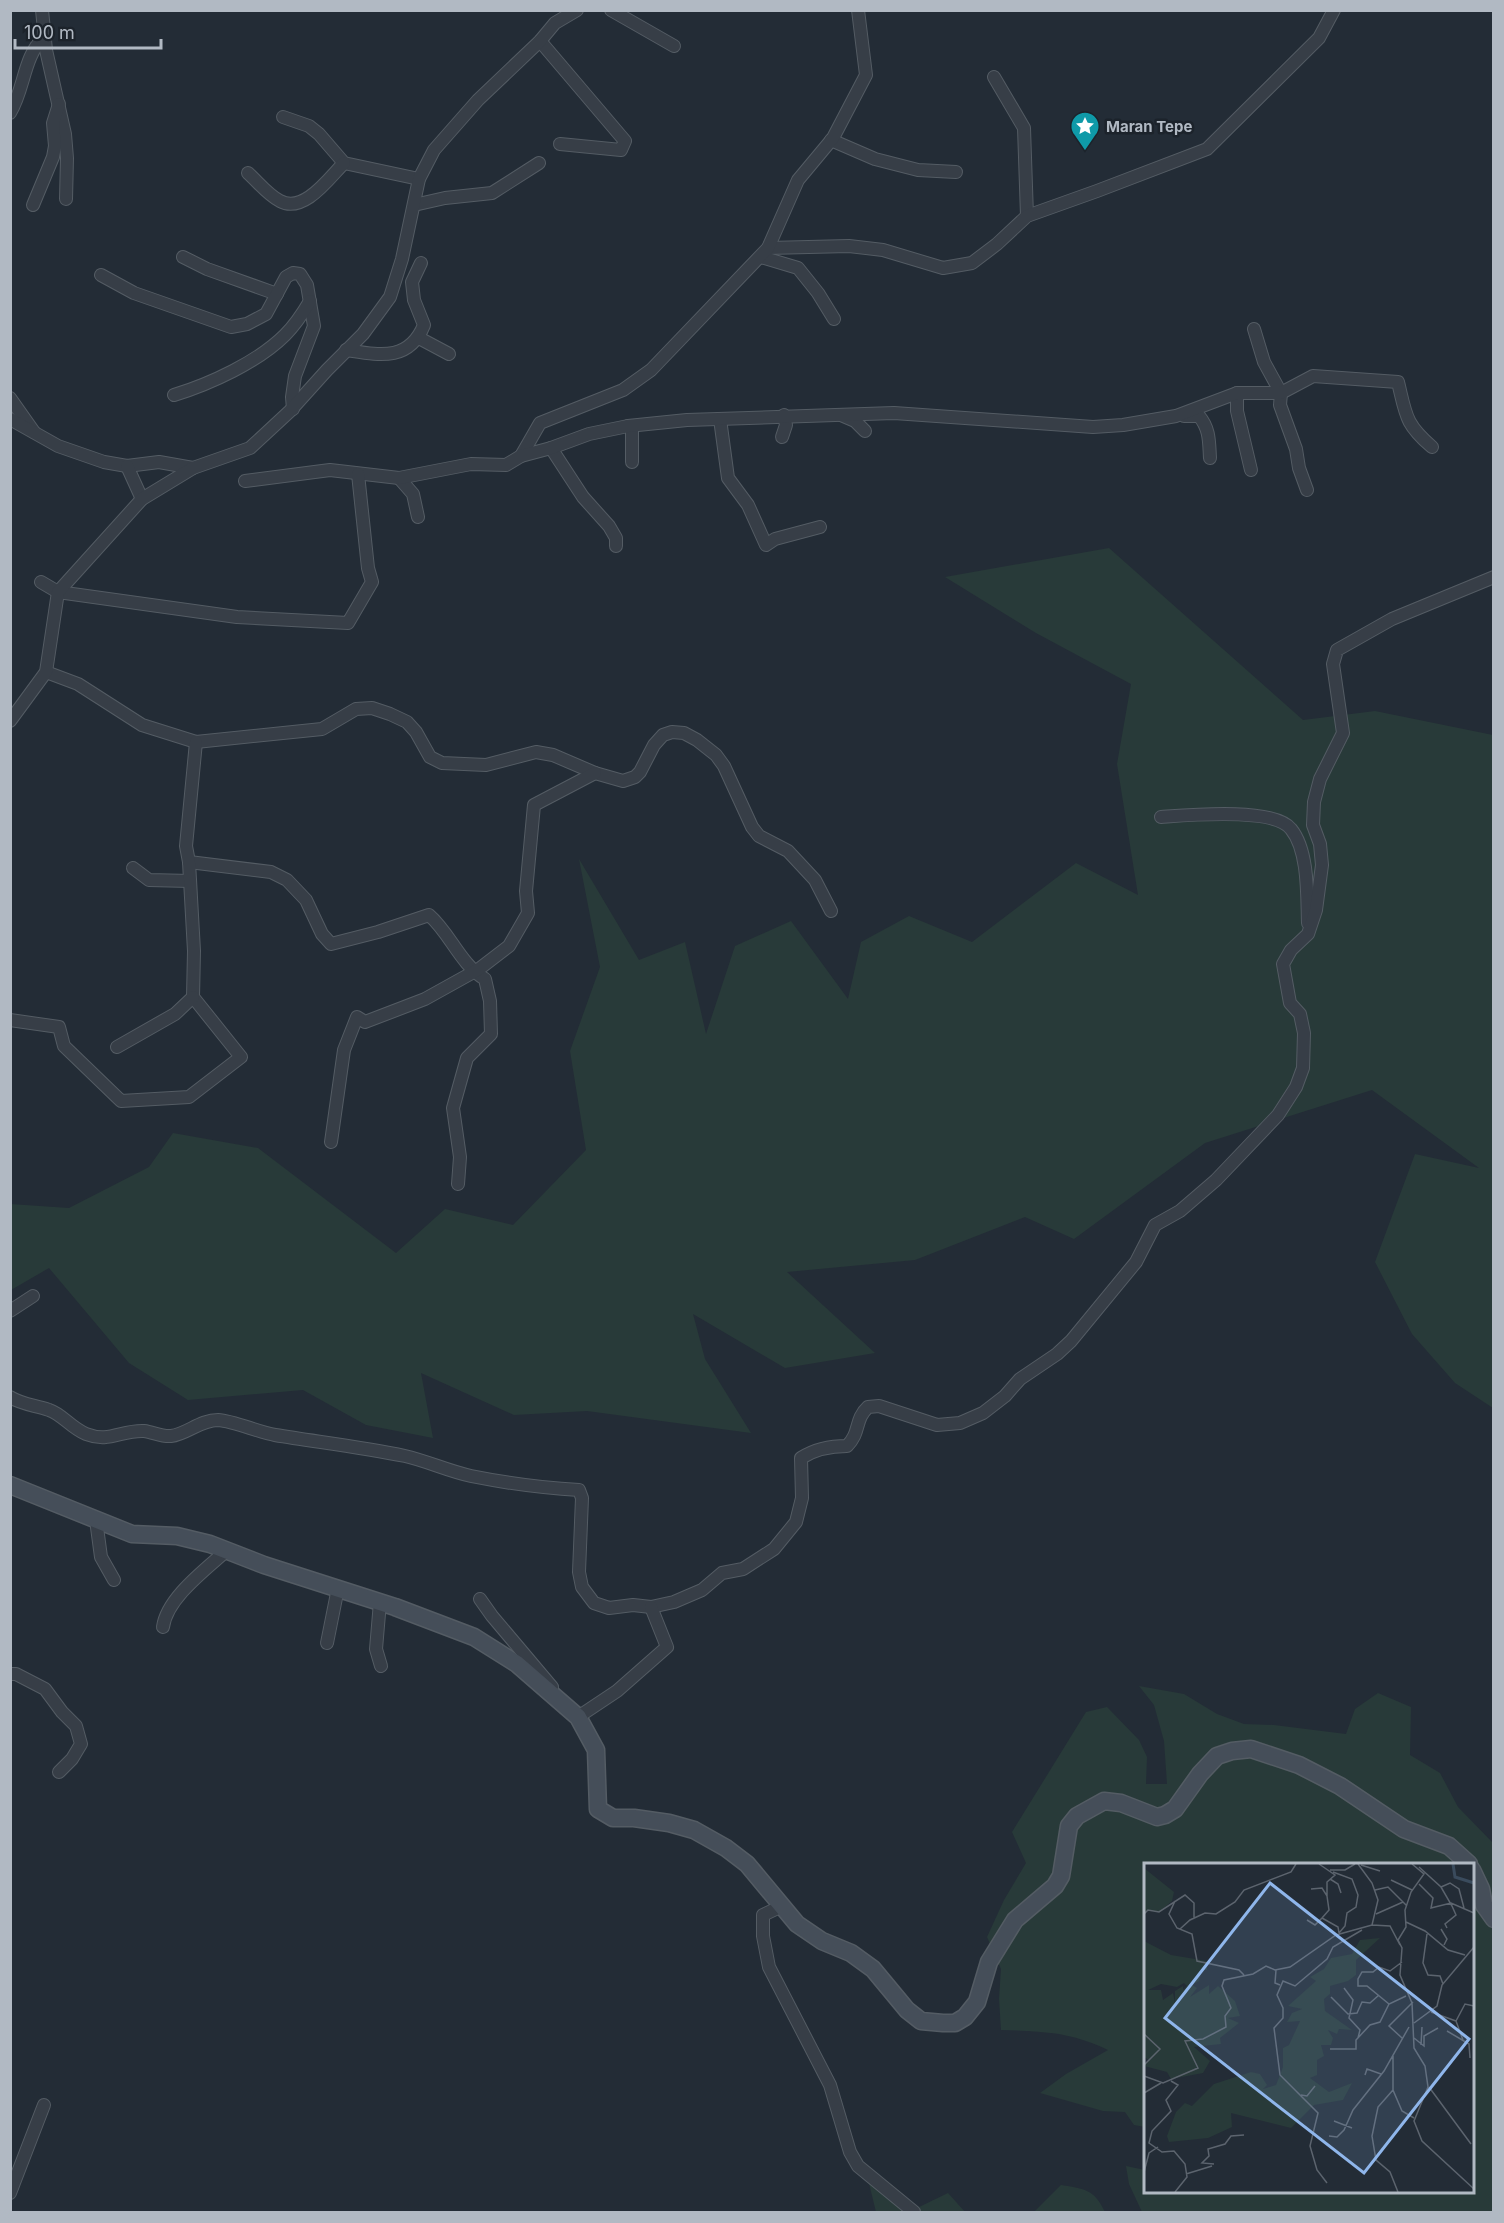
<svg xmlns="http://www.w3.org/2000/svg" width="1504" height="2223" font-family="Inter,sans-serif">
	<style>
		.green { fill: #283a39 }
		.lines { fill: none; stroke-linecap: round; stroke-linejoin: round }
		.street-casing { stroke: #545c64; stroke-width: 14 }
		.secondary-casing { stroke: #545c64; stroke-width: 19 }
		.street { stroke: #373e47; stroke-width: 12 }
		.secondary { stroke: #454e59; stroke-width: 16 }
		.labels { text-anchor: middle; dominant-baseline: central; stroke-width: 5; stroke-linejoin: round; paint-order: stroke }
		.poi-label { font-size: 15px; font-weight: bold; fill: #b1b9c3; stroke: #1c232b; text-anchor: start }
		.inset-river { fill: none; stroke: #3a4b5d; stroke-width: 3 }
		.inset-road { fill: none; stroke: #5c646e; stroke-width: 1.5 }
		.view { fill: #8fb6eb; fill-opacity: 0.15; stroke: #8fb6eb; stroke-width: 3 }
		.inset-edge { fill: none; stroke: #b1b9c3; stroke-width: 3 }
	</style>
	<rect width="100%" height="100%" fill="#232c36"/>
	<g class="green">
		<path d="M1109,548L1303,720L1375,711L1493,735V1408L1455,1383L1412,1334L1375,1262L1415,1154L1479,1168L1372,1090L1205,1143L1074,1239L1025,1217L915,1260L787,1272L875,1353L785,1368L693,1314L705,1359L751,1433L587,1411L514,1415L421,1373L433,1438L366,1425L303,1390L188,1400L129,1363L49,1268L11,1290L10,1204L69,1208L149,1167L173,1133L258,1148L396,1253L445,1209L513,1225L586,1150L570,1051L600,967L579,859L639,960L685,942L706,1034L735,946L791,921L848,999L861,942L909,916L972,942L1076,863L1138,895L1117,764L1131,684L1036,633L945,577Z"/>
		<path d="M1139,1686L1184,1694L1217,1714L1244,1724L1274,1725L1346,1734L1355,1709L1378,1693L1411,1707L1410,1755L1440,1773L1458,1807L1493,1843V2212H1142L1129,2184L1126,2166L1145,2170L1146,2192H1472V1864H1146L1145,2127L1134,2125L1125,2112L1103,2111L1040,2093L1066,2074L1108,2050C1071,2032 1042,2031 1001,2030L999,1999L1001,1969L987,1937L1004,1900L1026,1863L1012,1832L1086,1712L1107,1707L1139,1740L1147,1757L1146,1784H1167L1164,1741L1154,1705Z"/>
		<path d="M867,2175L917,2208L948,2193L965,2212H876Z"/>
		<path d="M1061,2185C1085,2189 1094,2189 1105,2212H1034Z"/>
	</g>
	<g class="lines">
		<g class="street-casing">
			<g id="street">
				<path d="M42,10L46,50L65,134L67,158L66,199"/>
				<path d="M611,10L674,46"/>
				<path d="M540,41L625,141L621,150L560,144"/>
				<path d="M994,77L1024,128L1027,216"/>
				<path d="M10,113C25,88 23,57 44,37"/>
				<path d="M283,117L309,126L319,134L344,163L419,179"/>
				<path d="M831,140L875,159L918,170L956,172"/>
				<path d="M248,173C258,182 268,195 280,201C304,214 329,178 344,163"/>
				<path d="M33,205L53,157L55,146L53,123L59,104"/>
				<path d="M414,205L445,198L492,193L539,163"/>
				<path d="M768,248L849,246L883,250L943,268L972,263L997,244L1027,216L1097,191L1207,149L1319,38L1334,10"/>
				<path d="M183,257L207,269L277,294"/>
				<path d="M761,257L798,268L818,293L834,319"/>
				<path d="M101,275L134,293L231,327L247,324L266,314L286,277L293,273L300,274L307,285L314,326L295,376L292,397L293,409"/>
				<path d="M1254,329L1264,362L1281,393L1280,405L1296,449L1299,468L1307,490"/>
				<path d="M419,338L449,354"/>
				<path d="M346,350C379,355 409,362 424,325L414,300L412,282L421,263"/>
				<path d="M1237,393V411L1251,470"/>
				<path d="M174,395C210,384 258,362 285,335C295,325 303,313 310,301"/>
				<path d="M10,398L34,432"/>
				<path d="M841,415L855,421L865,431"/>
				<path d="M1184,416H1199C1210,429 1209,442 1210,458"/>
				<path d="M10,419L58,446L104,462L127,466L159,462L193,468"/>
				<path d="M720,419L728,478L748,505L766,545L775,539L820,527"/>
				<path d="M628,426L632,430V462"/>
				<path d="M782,437L786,425L784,415"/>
				<path d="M551,448L583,497L609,526L616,538V546"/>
				<path d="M521,456L540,423L623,390L651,370L768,248L798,180L833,138L866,75L858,10"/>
				<path d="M127,466L142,499"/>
				<path d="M399,478L413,494L418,517"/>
				<path d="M245,481L330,470L399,478L471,464L506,465L521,456L551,448L589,434L628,426L687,420L894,413L1093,427L1123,425L1176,416L1237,393H1281L1313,376L1398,382C1406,415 1405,424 1432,447"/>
				<path d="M41,582L58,592L237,617L348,623L372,582L368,568L358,474"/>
				<path d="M46,672L78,684L142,725L196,742L322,729L356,709L372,708L390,714L407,722L416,732L430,757L442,763L486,765L536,752L553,755L595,773L623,781L635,777L640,772L654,745L663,735L672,732L684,733L697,740L716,755L724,766L752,827L759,836L788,851L815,880L831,911"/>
				<path d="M10,721L46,672L58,592L142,499L193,468L250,448L290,411L327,370L363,334L390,297L402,259L419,179L434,150L478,100L540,41L555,23L577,10"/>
				<path d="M1161,817C1189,815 1274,807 1291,829C1309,851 1307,897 1308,923"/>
				<path d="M189,862L271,872L287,880L306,900L322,934L331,944L378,932L429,915C450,933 460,964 485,979L490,1001L491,1034L467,1058L453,1108L460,1157L458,1184"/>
				<path d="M133,868L149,880L190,881"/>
				<path d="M10,1020L59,1027L64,1046L121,1101L189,1097L241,1057L193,997L194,951L189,862L186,846L196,742"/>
				<path d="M117,1047L175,1014L193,997"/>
				<path d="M331,1142L344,1050L357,1017L365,1022L425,999L479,969L509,946L528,913L526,891L534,805L595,773"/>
				<path d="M10,1311L33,1296"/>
				<path d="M10,1397C23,1405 35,1405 49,1410C62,1414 71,1428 86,1434C109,1443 121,1430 144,1431C153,1432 162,1437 171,1436C187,1434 200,1420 218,1420C234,1421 258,1432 275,1435C318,1442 362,1447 405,1456C427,1461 448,1471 471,1476C506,1483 543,1488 579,1490L582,1498L579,1572L582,1587L594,1603L609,1608L633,1605L651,1607L674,1602L702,1590L722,1573L743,1569L774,1549L796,1522L802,1498L801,1458C815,1449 831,1446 847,1446C861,1432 854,1420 868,1407L879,1406L937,1425L960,1423L983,1413L1005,1396L1020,1379L1057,1354L1071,1341L1136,1262L1155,1225L1180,1211L1216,1180L1278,1115L1296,1087L1303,1068L1304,1033L1300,1014L1290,1003L1283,964L1291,950L1308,934L1316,910L1322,865L1320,844L1313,825L1314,802L1320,779L1343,733L1333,664L1337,650L1392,619L1494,577"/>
				<path d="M96,1520L101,1557L114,1580"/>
				<path d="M480,1599L492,1616L552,1687"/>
				<path d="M380,1602L376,1649L381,1666"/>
				<path d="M163,1627C167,1598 205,1570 226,1551"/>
				<path d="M327,1643L338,1588"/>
				<path d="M10,1674H16L45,1689L62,1712L76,1726L81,1744L72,1759L59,1772"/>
				<path d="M573,1711L578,1717L617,1691L667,1647L651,1607"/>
				<path d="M782,1906L763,1915V1936L769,1967L830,2085L850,2152L858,2166L914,2212"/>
				<path d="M10,2193L44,2105"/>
			</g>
		</g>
		<g class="secondary-casing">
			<g id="secondary">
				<path d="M10,1485L132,1534L177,1536L210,1544L264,1565L395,1607L474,1637L517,1664L578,1717L596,1750L598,1809L613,1818H634L669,1823L694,1830L726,1848L747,1864L797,1924L822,1941L851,1953L873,1969L907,2010L921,2021L943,2023H955L965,2017L977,2002L989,1962L1015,1920L1055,1886L1061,1876L1069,1826L1077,1816L1104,1801L1121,1803L1157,1817L1165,1815L1175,1809L1200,1774L1217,1756L1232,1751L1251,1749L1299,1765L1340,1786L1404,1829L1449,1846L1469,1864"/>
				<path d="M1472,1870L1481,1889L1484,1905L1494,1919"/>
			</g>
		</g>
		<use href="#street" class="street"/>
		<use href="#secondary" class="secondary"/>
	</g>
	<defs>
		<g id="sight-pin" transform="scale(1.5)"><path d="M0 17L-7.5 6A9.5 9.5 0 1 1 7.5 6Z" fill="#0f9aa8" stroke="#1c232b"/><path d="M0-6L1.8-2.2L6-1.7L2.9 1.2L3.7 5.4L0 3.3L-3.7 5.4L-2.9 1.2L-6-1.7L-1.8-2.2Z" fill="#fff"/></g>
	</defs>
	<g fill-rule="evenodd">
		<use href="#sight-pin" x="1085" y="126"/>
	</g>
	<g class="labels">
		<g class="poi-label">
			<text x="1106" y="126">Maran Tepe</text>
		</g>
	</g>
	<g transform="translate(1144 1863)">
		<rect width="330" height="330" fill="#232c36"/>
		<path d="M0,5L30,29L28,38L15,49L4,47L0,51ZM236,75L212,97V112L204,118L186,123V131L180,136L181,148L208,167L195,166L193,171L184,167L189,175L187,182H177L180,193L173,197V212L166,215L185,229L208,220L199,237L170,242L147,265L87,250L88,264L64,275L25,279L23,273L32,249L41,240L48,243L70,221L107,209L116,211L123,222L119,226L132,222L139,204V185L145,182L156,158L143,159L148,150L158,146L144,143L172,118L166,114L180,106L187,95L208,91L216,77ZM0,78L27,92L63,98V107H58L55,118L48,122L53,125L46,134L65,122V131L74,123L91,138L96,153L84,155L95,160L76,175L77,181L50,184L66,198L59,210L27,216L23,209L0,203L5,197L0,194ZM40,120L43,123L39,127V123L31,128V140L29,130L19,137L17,127H4L17,121L33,124Z" fill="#283a39" fill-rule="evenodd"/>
		<path class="inset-river" d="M309,1L311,14L330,20"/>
		<path class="inset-road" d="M214,1L228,20L234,37L228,62M268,1L280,11L267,29L261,47L262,64L254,77L258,85L256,112L268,140L270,185L281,203L284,224L270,258L278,278L330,326M217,2L236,8M275,4L297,24L308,43L312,52L301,61L303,65M186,7H201L211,1M189,9L208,16L214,32L212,44L203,50L201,63L195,70M186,16L194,21L197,30M247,17L268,27M275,21L289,35L287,45L307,40L330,50M297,24L306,20L315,26L320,45M167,26L178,25L183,33V19L191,12L175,1M231,27L244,24L263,43M31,38L25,51L33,65L48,71L53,98L95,107L100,112M0,51L4,47L15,49L41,32L50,40V55M232,51L259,39M178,55L194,64L195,70M163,57L171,62L178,55L185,47L183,33M262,59L281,68L304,87L321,92M36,66L46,57L61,50L72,51L91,39L100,27L147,9L152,1M297,66L303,76L300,82M283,71L279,100L284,112L296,113L299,121M132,107L131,120L136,122M200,125L209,137L205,155L216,167L214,175M187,134L204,151L213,150L218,139L226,140L235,132M245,141L223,123H214V116L218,109H229L235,104L246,108L258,99M287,149L312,158M312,158L321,141L330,143M312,158L319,177M270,160L293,143L298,122L330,84M303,168L325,181L326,195M0,171L16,186L0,202M258,175L245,163L269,139M270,175L280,183V173L294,165M277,182L278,164M186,186H212V177L226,162L236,159L245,141L262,133M249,193V227L258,248L270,255M221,212L223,206L237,211M0,213L19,220L54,205L41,178L59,176L82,164L81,153L87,145L78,123L80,117L109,111L122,103L131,107L146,104L192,72L228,62L246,63L256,82M27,218L34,222L22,237L27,248L8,268L5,280L18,289L30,288L41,301L43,314L31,329M285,224L327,281M249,227L234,244L228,273L232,297L246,309L254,329M0,230L17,220M157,232L163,233L171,223M190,258L208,265M185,273L193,274L200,267L209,247L240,208L265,164M70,301L58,300L65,293L64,286L81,281L87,273L100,272M0,309L5,290L14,284M42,311L68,303M183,320L173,307L166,283L174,250L136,212L130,165L139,155V145L133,132L139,118L151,123L183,96L189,84L218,67"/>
		<path class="view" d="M126,20L325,176L220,310L21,155Z"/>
		<rect width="330" height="330" class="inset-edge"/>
	</g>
	<rect width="1504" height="2223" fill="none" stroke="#b1b9c3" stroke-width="24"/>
	<path d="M15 39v9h146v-9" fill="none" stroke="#b1b9c3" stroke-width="3"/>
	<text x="24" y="39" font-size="18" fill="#b1b9c3" stroke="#1c232b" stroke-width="4.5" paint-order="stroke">100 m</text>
</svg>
